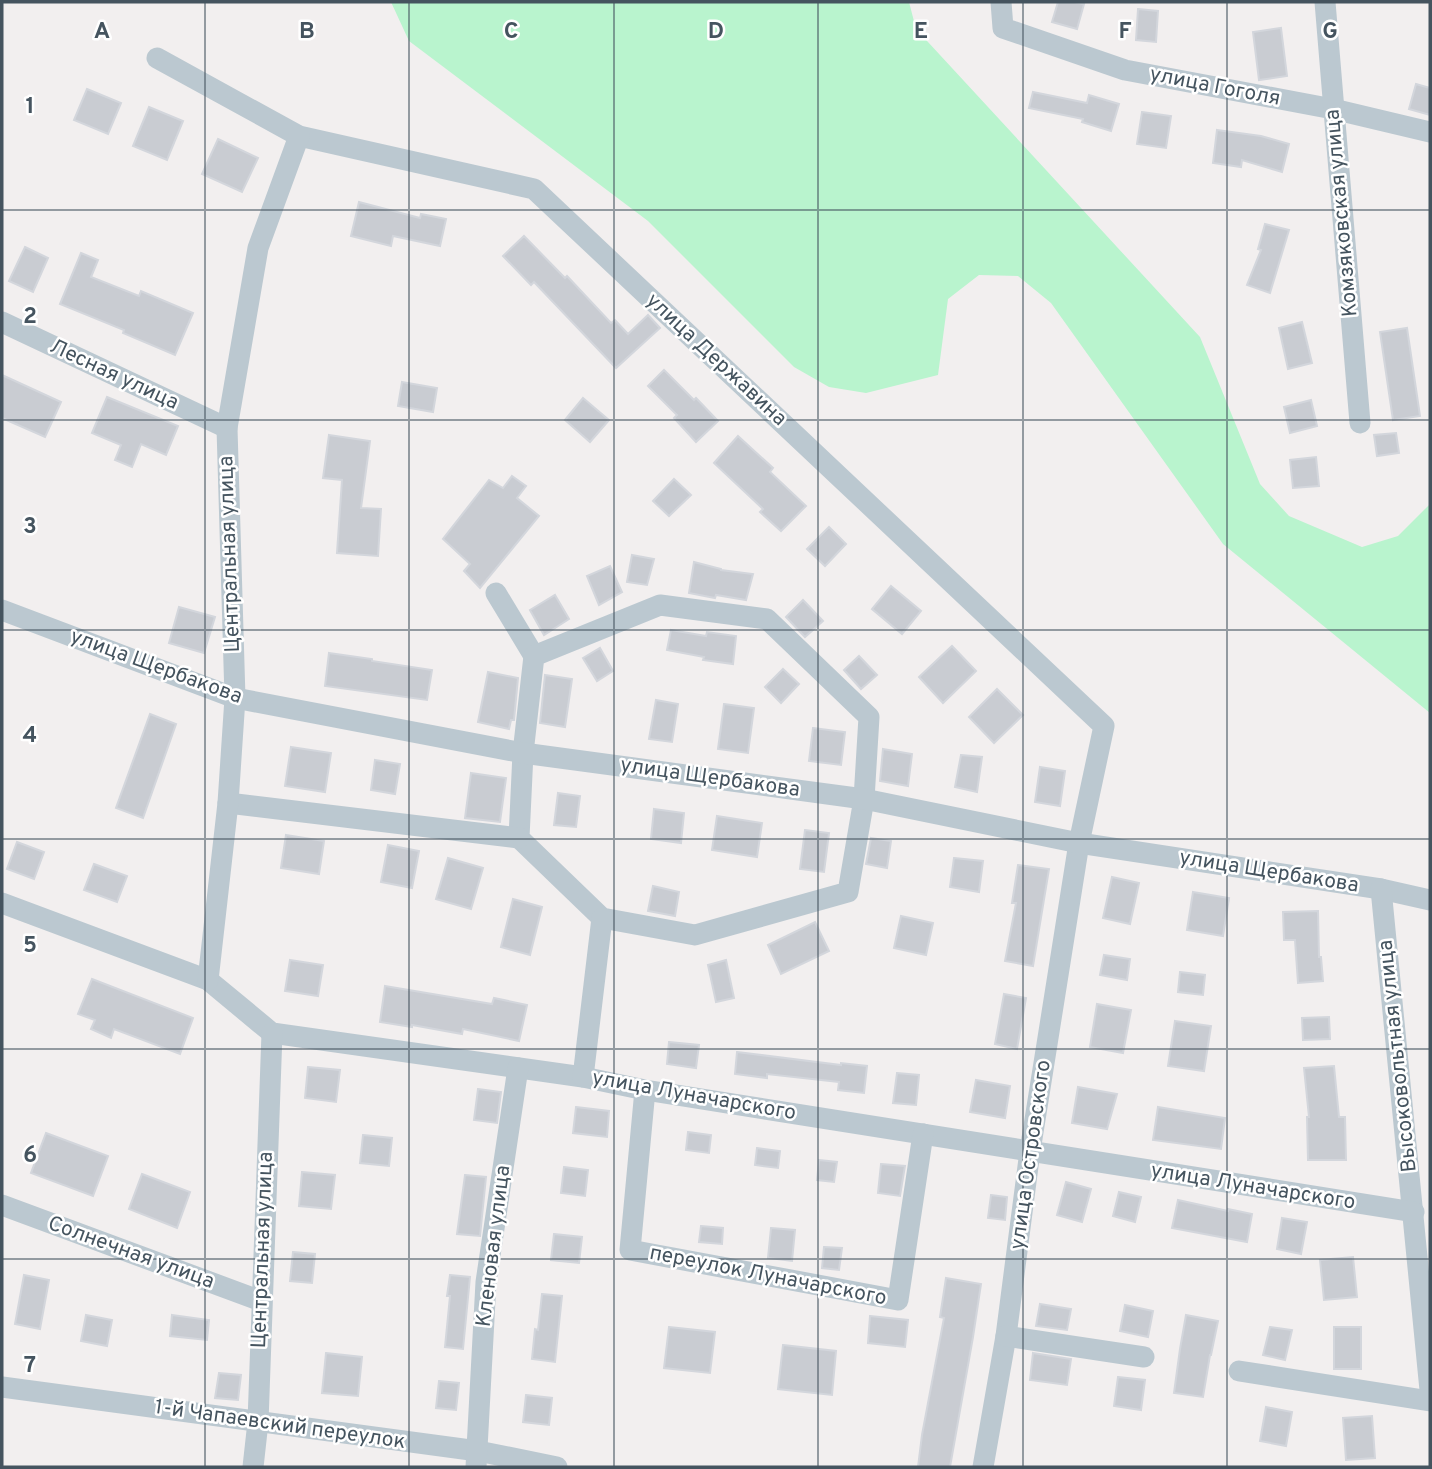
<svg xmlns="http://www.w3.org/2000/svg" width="1432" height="1469" font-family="Overpass,sans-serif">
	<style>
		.green { fill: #b9f4ce }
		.building { fill: #c9ccd2; stroke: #d3d6dc; stroke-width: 2 }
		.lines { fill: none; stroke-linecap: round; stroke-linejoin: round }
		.street { stroke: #bbc8d0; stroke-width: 21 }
		.grid { fill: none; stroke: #45545f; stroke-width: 2; stroke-opacity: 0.55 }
		.labels { text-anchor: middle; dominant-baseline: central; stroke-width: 5; stroke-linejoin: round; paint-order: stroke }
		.street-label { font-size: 21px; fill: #45545f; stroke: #fff }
		.grid-label { font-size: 23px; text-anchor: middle; font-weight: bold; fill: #45545f; stroke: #fff; stroke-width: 5; stroke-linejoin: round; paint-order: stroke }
	</style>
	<rect width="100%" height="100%" fill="#f2efef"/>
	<path class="green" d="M391,2H909L916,29L1200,337L1260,484L1289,516L1362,547L1398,536L1430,504V713L1223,544L1051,303L1018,276L979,275L948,299L938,375L866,393L829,387L794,367L648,221L409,41Z"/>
	<g class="building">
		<path d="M1058,2H1074L1084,4L1077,29L1052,22Z"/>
		<path d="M1138,9L1158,11L1156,42L1136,40Z"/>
		<path d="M1281,28L1287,76L1259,80L1253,32Z"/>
		<path d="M1416,84L1430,88V115L1409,109Z"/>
		<path d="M87,89L121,103L108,134L74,120Z"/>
		<path d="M1033,92L1087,103L1089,95L1119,104L1111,131L1082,122L1083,119L1029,108Z"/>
		<path d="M149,107L183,121L167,160L133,146Z"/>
		<path d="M1142,112L1171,116L1166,148L1137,144Z"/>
		<path d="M1217,130L1261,136L1289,144L1282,172L1242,160L1241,167L1213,163Z"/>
		<path d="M218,139L258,158L242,192L202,174Z"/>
		<path d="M359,202L420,218L421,214L446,219L440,246L393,236L391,246L351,236Z"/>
		<path d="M1265,224L1289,230L1270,293L1247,285L1261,250L1258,249Z"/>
		<path d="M524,236L565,278L567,276L611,323L615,320L628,334L648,315L660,328L616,368L534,282L531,285L503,256Z"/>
		<path d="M25,247L48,258L33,292L9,281Z"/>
		<path d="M81,253L98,260L91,277L139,296L141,291L193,313L175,355L123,333L124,330L60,304Z"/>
		<path d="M1302,322L1312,363L1288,369L1279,328Z"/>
		<path d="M1407,328L1420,416L1393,420L1380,332Z"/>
		<path d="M664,370L694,400L696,398L718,421L696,442L674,418L677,415L648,386Z"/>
		<path d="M2,375L61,402L45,437L2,418Z"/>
		<path d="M402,382L437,388L433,412L398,406Z"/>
		<path d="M107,397L178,426L166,455L141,444L132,467L115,460L121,445L92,433Z"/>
		<path d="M583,398L609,420L590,442L565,420Z"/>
		<path d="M1311,400L1317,426L1290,433L1284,407Z"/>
		<path d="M1396,433L1399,453L1377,456L1374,435Z"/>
		<path d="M329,435L370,441L361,508L381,509L378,556L337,553L342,480L323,478Z"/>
		<path d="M738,436L773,468L770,472L806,506L781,531L760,512L763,509L714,463Z"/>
		<path d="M1316,457L1319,486L1293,488L1290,460Z"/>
		<path d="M512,476L526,486L517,498L539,516L480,588L464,571L470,564L443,539L489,480L503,488Z"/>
		<path d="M674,479L691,495L669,516L653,501Z"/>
		<path d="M829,527L846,544L825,566L807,549Z"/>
		<path d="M632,555L654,559L647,585L627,582Z"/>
		<path d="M694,562L721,569V570L753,574L746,600L716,595L715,598L689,593Z"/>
		<path d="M610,566L622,592L599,605L587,576Z"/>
		<path d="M891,586L921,611L902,634L872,609Z"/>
		<path d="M555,595L569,619L544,635L530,610Z"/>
		<path d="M803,600L823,621L805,637L786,617Z"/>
		<path d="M179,607L215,617L204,653L169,643Z"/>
		<path d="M671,630L706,636L707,632L736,636L733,664L703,660L704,657L667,650Z"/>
		<path d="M952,646L976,671L943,703L919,677Z"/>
		<path d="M600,648L613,671L597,681L583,658Z"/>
		<path d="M329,653L372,659V661L432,670L427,700L325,686Z"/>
		<path d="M859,656L877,675L861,689L844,670Z"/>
		<path d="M783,669L799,684L781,703L765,687Z"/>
		<path d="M488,672L518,678L514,720H511L509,729L478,722Z"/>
		<path d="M545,675L572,679L565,727L540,723Z"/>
		<path d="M997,689L1023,715L994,743L969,717Z"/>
		<path d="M656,700L678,704L672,742L649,739Z"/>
		<path d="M724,704L754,708L748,753L718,749Z"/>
		<path d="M150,714L176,724L143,818L116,808Z"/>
		<path d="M813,728L845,732L841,765L809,761Z"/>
		<path d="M291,747L331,753L325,792L285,786Z"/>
		<path d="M883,749L912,754L908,786L880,781Z"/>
		<path d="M961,755L982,757L977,792L955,787Z"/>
		<path d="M375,760L400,764L395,794L371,790Z"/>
		<path d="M1040,767L1065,771L1060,806L1035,802Z"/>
		<path d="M471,773L506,778L500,822L465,818Z"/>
		<path d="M558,793L580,796L576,827L554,825Z"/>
		<path d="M654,809L684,813L681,843L651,839Z"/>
		<path d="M717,816L762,823L757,857L712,850Z"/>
		<path d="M805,830L829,833L824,872L800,869Z"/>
		<path d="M286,835L324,841L319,874L281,868Z"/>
		<path d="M871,838L891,841L887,868L866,864Z"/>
		<path d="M17,842L44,852L34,879L7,869Z"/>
		<path d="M388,845L419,851L412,888L381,882Z"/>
		<path d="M448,858L483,868L471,909L436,899Z"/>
		<path d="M954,858L983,861L979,892L950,887Z"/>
		<path d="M94,864L127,876L117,902L84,890Z"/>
		<path d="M1018,865L1049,869L1033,966L1005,961L1016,903H1012Z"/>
		<path d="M1112,877L1139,883L1130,924L1103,918Z"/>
		<path d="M653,886L679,892L675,916L648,911Z"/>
		<path d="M1193,892L1229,898L1223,936L1187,930Z"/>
		<path d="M513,899L542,907L530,955L501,947Z"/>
		<path d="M1318,911L1319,957H1321L1323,981L1298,983L1295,940H1284L1283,912Z"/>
		<path d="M901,916L933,923L926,955L894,948Z"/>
		<path d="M815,922L829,951L781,974L768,945Z"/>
		<path d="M1104,955L1130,959L1127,980L1100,975Z"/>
		<path d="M290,960L323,965L318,996L285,991Z"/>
		<path d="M726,960L734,998L716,1002L708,965Z"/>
		<path d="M1180,972L1205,975L1203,995L1178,992Z"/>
		<path d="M92,979L193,1018L180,1054L114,1029L111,1038L91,1029L95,1020L78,1014Z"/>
		<path d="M385,986L492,1004L494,998L527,1005L519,1041L463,1029L462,1034L412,1025V1027L380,1022Z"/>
		<path d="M1004,994L1026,998L1017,1049L995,1044Z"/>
		<path d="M1097,1004L1131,1010L1123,1053L1090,1047Z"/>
		<path d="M1329,1017L1330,1039L1303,1040L1302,1018Z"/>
		<path d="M1175,1021L1211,1026L1204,1071L1168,1066Z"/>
		<path d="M669,1042L699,1045L696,1068L667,1064Z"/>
		<path d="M737,1052L841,1065V1063L867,1066L864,1093L838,1090L839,1082L767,1074V1078L735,1074Z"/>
		<path d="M1334,1066L1339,1117H1345L1346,1160H1308L1307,1117H1309L1304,1068Z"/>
		<path d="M308,1067L340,1070L336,1102L305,1098Z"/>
		<path d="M897,1073L919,1075L916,1105L893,1103Z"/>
		<path d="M976,1080L1010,1086L1005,1118L970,1112Z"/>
		<path d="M1078,1087L1117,1094L1107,1129L1072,1123Z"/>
		<path d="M478,1089L501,1092L497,1123L474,1120Z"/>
		<path d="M576,1107L609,1111L607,1137L573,1133Z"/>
		<path d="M1158,1107L1225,1118L1221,1149L1153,1140Z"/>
		<path d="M688,1132L711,1135L709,1153L686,1150Z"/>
		<path d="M46,1133L108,1156L93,1196L31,1173Z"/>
		<path d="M363,1135L392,1138L389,1166L360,1163Z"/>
		<path d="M757,1148L780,1151L778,1168L755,1165Z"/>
		<path d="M819,1160L837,1162L834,1182L817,1180Z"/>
		<path d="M881,1164L905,1166L900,1196L878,1193Z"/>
		<path d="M564,1167L588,1170L585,1196L561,1193Z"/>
		<path d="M302,1172L335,1175L331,1209L299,1206Z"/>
		<path d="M142,1174L190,1192L177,1228L129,1209Z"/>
		<path d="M465,1175L486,1177L480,1236L457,1234Z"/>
		<path d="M1066,1182L1091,1189L1082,1222L1057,1215Z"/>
		<path d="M1119,1192L1141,1197L1135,1222L1113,1216Z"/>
		<path d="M991,1195L1007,1197L1005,1220L988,1218Z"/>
		<path d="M1178,1200L1228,1211V1209L1252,1214L1247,1242L1172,1228Z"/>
		<path d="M1282,1218L1307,1222L1301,1254L1277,1249Z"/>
		<path d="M701,1226L723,1228L722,1244L699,1242Z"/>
		<path d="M771,1228L795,1230L792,1261L768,1258Z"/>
		<path d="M554,1234L582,1237L579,1263L551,1260Z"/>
		<path d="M824,1247L842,1248L839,1270L822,1268Z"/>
		<path d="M293,1252L315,1254L312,1283L290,1281Z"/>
		<path d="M1353,1257L1357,1297L1324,1300L1320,1260Z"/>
		<path d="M24,1275L49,1280L40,1329L15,1324Z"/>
		<path d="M450,1275L470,1277L463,1349L445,1347L450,1296H447Z"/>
		<path d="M946,1278L981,1284L973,1337L950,1467H918L922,1435L944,1318L940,1317Z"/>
		<path d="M542,1294L562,1296L555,1362L532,1359L535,1329L538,1330Z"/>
		<path d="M1040,1304L1071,1309L1067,1330L1036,1326Z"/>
		<path d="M1125,1305L1153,1311L1148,1337L1120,1331Z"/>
		<path d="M86,1315L112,1320L107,1346L81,1341Z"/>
		<path d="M172,1315L209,1320L207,1340L170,1336Z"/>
		<path d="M1186,1315L1218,1321L1211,1355H1210L1203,1397L1174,1393L1180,1349Z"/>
		<path d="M870,1316L908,1320L905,1347L868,1343Z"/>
		<path d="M669,1327L715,1332L710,1373L664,1368Z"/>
		<path d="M1270,1327L1292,1330L1285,1360L1263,1355Z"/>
		<rect x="1334" y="1327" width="27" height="42"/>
		<path d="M783,1345L836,1351L832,1395L778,1389Z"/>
		<path d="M326,1353L362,1357L358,1396L322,1393Z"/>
		<path d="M1033,1353L1071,1359L1067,1385L1030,1380Z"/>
		<path d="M219,1373L241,1375L238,1400L215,1398Z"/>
		<path d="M1118,1377L1145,1380L1141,1410L1114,1406Z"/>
		<path d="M439,1381L459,1383L456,1410L436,1408Z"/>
		<path d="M526,1395L552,1398L549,1425L523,1422Z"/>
		<path d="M1266,1407L1292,1412L1286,1446L1260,1441Z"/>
		<path d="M1372,1416L1375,1458L1346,1460L1343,1418Z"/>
	</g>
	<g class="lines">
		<g class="street">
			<path d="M1001,2L1003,28L1125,70L1333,109L1430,132"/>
			<path d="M1325,2L1360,423"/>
			<path d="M157,58L299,136L534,189L1104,726L1079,843L1030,1151L1006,1336L983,1467"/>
			<path d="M2,322L227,428"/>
			<path d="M496,593L534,656"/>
			<path d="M660,605L767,619L869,717L864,799L848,892L695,935L602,918L519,838L523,753L534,656Z"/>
			<path d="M2,610L235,698L523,753L864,799L1079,843L1381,889L1430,900"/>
			<path d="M228,803L519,838"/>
			<path d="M1381,889L1430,1390"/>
			<path d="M2,903L208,980L272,1033L583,1077L645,1090L1414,1212"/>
			<path d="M208,980L228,803L235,698L227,428L258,248L299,136"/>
			<path d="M583,1077L602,918"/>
			<path d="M645,1090L630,1250L898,1300L923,1134"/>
			<path d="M2,1205L261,1301"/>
			<path d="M1006,1336L1144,1357"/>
			<path d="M1239,1371L1430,1401"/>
			<path d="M2,1387L478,1451L557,1467"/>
			<path d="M253,1467L258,1422L272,1033"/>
			<path d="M476,1467L486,1282L518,1068"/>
		</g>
	</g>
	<path class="grid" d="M205,2V1467M409,2V1467M614,2V1467M818,2V1467M1023,2V1467M1227,2V1467M2,210H1430M2,420H1430M2,630H1430M2,839H1430M2,1049H1430M2,1259H1430"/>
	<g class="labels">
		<g class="street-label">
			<text transform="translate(1215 87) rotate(11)">улица Гоголя</text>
			<text transform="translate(1342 213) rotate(-95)">Комзяковская улица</text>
			<text transform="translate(716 360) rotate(43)">улица Державина</text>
			<text transform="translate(114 375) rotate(25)">Лесная улица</text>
			<text transform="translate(230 554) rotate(-92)">Центральная улица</text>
			<text transform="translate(156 667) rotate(20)">улица Щербакова</text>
			<text transform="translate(710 778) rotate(8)">улица Щербакова</text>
			<text transform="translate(1269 872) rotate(9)">улица Щербакова</text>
			<text transform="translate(1398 1056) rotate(-96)">Высоковольтная улица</text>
			<text transform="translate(694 1096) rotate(10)">улица Луначарского</text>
			<text transform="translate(1031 1155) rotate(-82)">улица Островского</text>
			<text transform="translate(1253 1187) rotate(9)">улица Луначарского</text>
			<text transform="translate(494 1246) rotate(-83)">Кленовая улица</text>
			<text transform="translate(263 1250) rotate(-88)">Центральная улица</text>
			<text transform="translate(131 1253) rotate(20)">Солнечная улица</text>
			<text transform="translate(768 1276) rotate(11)">переулок Луначарского</text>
			<text transform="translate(280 1425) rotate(8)">1-й Чапаевский переулок</text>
		</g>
	</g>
	<g class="grid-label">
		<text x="102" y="38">A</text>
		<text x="307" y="38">B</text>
		<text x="511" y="38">C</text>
		<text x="716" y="38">D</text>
		<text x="921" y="38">E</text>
		<text x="1125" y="38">F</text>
		<text x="1330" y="38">G</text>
		<text x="30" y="113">1</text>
		<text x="30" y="323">2</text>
		<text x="30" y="533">3</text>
		<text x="30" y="742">4</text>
		<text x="30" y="952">5</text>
		<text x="30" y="1162">6</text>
		<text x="30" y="1372">7</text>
	</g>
	<rect width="1432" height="1469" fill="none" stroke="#45545f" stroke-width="7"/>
</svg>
